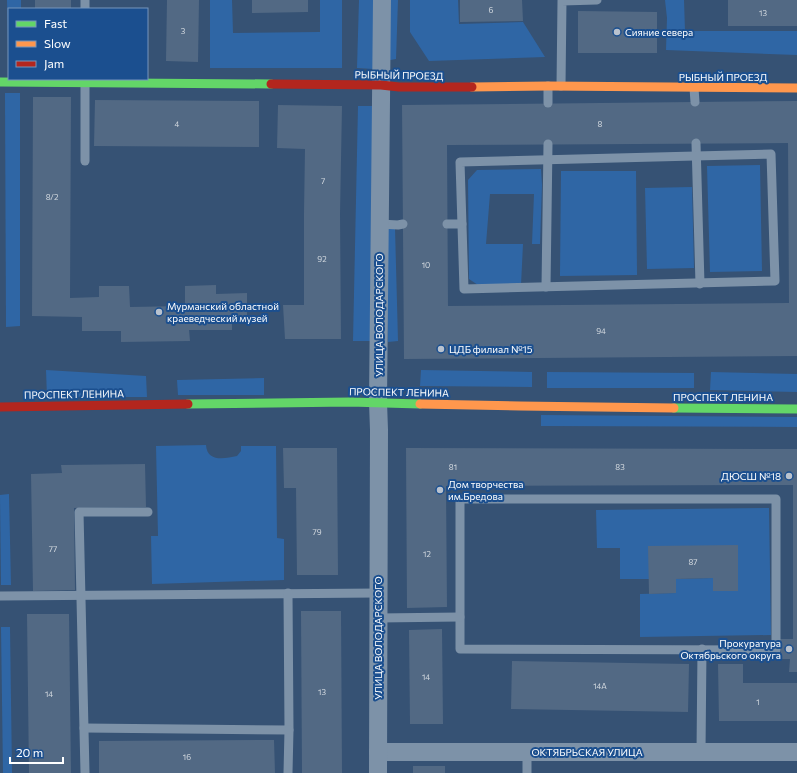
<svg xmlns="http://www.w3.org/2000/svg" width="797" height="773" font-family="Commissioner,sans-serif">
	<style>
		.green { fill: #2f66a5 }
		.building { fill: #526984; fill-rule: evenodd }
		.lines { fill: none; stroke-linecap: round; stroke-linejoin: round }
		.lane { stroke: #7d92a8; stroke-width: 9 }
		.street { stroke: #7d92a8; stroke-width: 18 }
		.fast { stroke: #63d668; stroke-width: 9 }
		.slow { stroke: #ff974d; stroke-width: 9 }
		.jam { stroke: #b3261e; stroke-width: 9 }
		.poi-dot { fill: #b9c2ce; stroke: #1b4f8f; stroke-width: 1.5 }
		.labels { text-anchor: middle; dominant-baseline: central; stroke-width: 4; stroke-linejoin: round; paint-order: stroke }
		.number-label { font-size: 8px; fill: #d4dae0 }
		.poi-label { font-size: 10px; fill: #fff; stroke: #1b4f8f; text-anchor: start }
		.street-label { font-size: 10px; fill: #fff; stroke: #1b4f8f }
	</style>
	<rect width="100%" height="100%" fill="#365274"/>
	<g class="green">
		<path d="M7,0H21V9H9V50L8,49Z"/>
		<path d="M210,0H232L233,33L320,32V0H342V68H210Z"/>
		<path d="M359,0H375L373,69L357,68Z"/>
		<path d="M386,0H398L396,59L385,61Z"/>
		<path d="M410,0H458L459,24L523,22L545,57L429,61L410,32Z"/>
		<path d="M665,0H684L685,31H797V55L666,50L667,18Z"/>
		<path d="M5,93H20V326L6,327Z"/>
		<path d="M358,106H376L371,341H353Z"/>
		<path d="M760,165L762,271L710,272L707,166Z"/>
		<path d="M541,169L542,185L540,244H532L534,194H490L486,244H523L521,285H478L469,279L468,180L477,170Z"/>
		<path d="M561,171H636L637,275L560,276Z"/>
		<path d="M692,187L694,268L647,269L645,188Z"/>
		<path d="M395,228L398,341L388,342L385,229Z"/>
		<path d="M46,370L146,376L147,397H47Z"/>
		<path d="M421,370L532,372V387L420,386Z"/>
		<path d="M547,372L694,373V388H547Z"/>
		<path d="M711,372L797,374V392L710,390Z"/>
		<path d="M264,378V395H178L177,380Z"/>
		<path d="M541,415L797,417V427L541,426Z"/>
		<path d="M206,445C207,462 224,459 237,456L241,451V446H276L277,538L284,539V580L152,584L151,536H158L156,446Z"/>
		<path d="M9,494L11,585H1L0,495Z"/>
		<path d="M769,508L771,635L640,637V594L676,593V579L713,578V591H738V545L649,579H620V548H597L596,510Z"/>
		<path d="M1,627H10L12,773H3Z"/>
	</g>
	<g class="building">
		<rect x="35" y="0" width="36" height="9"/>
		<path d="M167,0H199L198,62L166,61Z"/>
		<path d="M252,0H308V12L252,13Z"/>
		<path d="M460,0H522L523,21L460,22Z"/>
		<rect x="728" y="0" width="69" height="26"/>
		<path d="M578,11L657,12V53H578Z"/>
		<path d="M33,97H71L70,298L99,297V286H129L130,307L185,306V286L216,285V294L247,293V319H232V330H189L190,341L121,342V331H82V317L32,316Z"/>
		<path d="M95,100L259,101V147L94,146Z"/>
		<path d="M797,101V356L404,359L402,105ZM788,143L789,303L448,306L447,145Z"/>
		<path d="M278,105L342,106L340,214L341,339H285L283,305H304V213L305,149L277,148Z"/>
		<path d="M283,448H337L338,575H297L296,488H284Z"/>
		<path d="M406,448L797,449V672H789L790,659H781L780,639H793V485L446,486L447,607L407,608Z"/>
		<path d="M145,464L146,507L74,508L75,590L33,591L31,474L62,473L61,465Z"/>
		<path d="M738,545V591H713V578L676,579V593L649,594L648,546Z"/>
		<path d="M301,611H341L342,773H302Z"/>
		<path d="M27,614H69L71,773H29Z"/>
		<path d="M442,629L443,724H410L409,630Z"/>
		<path d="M512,661L689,664L688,712L511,709Z"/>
		<path d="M718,664H743V683H797V721H719Z"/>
		<path d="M274,740L275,773H99V741Z"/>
		<rect x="413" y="766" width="32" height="7"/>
	</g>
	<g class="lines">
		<g class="lane">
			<path d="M85,0V9"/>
			<path d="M548,86V103"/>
			<path d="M561,86L562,1L597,0"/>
			<path d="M694,88L695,102"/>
			<path d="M696,143L700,284"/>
			<path d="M771,154L775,281L464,289L460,162Z"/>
			<path d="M85,161V82"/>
			<path d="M380,224L398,225L403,224"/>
			<path d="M447,224H462"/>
			<path d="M546,287L548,144"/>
			<path d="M460,499H776V650L460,649Z"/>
			<path d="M0,596L378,593"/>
			<path d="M378,618L460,617"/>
			<path d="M84,728L289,730L288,593"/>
			<path d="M701,752L702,649"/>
			<path d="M85,773L79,512H148"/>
			<path d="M288,773L289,730"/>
			<path d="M527,773V752"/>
		</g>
		<g class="street">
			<path d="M378,752H797"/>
			<path d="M378,773L379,430L378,402L382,0"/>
		</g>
		<g class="fast">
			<path d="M0,82L271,84"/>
			<path d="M188,404L350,402L420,404"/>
			<path d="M674,408L797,409"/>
		</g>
		<g class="slow">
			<path d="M472,87L548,86L797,88"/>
			<path d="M420,404L520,406L674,408"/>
		</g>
		<g class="jam">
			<path d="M271,84L381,85L399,87H472"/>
			<path d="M0,407L188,404"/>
		</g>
	</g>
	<g class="poi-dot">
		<circle cx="617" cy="32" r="4"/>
		<circle cx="159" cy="312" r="4"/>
		<circle cx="441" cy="349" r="4"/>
		<circle cx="789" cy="476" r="4"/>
		<circle cx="440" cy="490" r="4"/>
		<circle cx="789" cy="649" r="4"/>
	</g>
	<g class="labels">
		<g class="number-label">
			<text x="491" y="10">6</text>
			<text x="763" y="13">13</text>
			<text x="183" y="31">3</text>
			<text x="177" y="124">4</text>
			<text x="600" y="124">8</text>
			<text x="323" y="181">7</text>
			<text x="52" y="197">8/2</text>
			<text x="322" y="259">92</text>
			<text x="426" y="265">10</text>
			<text x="601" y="331">94</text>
			<text x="453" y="467">81</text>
			<text x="620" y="467">83</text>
			<text x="317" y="532">79</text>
			<text x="53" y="549">77</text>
			<text x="427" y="554">12</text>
			<text x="693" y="562">87</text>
			<text x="426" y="677">14</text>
			<text x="600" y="686">14А</text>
			<text x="322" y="692">13</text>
			<text x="49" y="694">14</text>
			<text x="758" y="702">1</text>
			<text x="187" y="757">16</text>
		</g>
		<g class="poi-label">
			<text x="625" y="32">Сияние севера</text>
			<text x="167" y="306">Мурманский областной<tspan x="167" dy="12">краеведческий музей</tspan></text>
			<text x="449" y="349">ЦДБ филиал №15</text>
			<text x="781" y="476" text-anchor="end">ДЮСШ №18</text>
			<text x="448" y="484">Дом творчества<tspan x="448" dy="12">им.Бредова</tspan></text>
			<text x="781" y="643" text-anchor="end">Прокуратура<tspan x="781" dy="12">Октябрьского округа</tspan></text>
		</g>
		<g class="street-label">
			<text transform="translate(399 75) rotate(1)">РЫБНЫЙ ПРОЕЗД</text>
			<text x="723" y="77">РЫБНЫЙ ПРОЕЗД</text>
			<text transform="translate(379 315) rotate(-90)">УЛИЦА ВОЛОДАРСКОГО</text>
			<text transform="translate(399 392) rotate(1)">ПРОСПЕКТ ЛЕНИНА</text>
			<text transform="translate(74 394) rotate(-1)">ПРОСПЕКТ ЛЕНИНА</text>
			<text x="723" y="397">ПРОСПЕКТ ЛЕНИНА</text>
			<text transform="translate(378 638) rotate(-90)">УЛИЦА ВОЛОДАРСКОГО</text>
			<text x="587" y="752">ОКТЯБРЬСКАЯ УЛИЦА</text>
		</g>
	</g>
	<rect x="8" y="8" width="140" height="72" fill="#1b4f8f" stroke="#7695bc"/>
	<rect x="16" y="21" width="20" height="6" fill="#63d668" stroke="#7695bc"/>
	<text x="44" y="28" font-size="12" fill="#ffffff">Fast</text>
	<rect x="16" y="41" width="20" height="6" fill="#ff974d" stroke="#7695bc"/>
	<text x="44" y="48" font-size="12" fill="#ffffff">Slow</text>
	<rect x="16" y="61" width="20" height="6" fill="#b3261e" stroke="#7695bc"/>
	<text x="44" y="68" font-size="12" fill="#ffffff">Jam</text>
	<path d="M10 757v6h53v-6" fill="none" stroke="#ffffff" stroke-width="2"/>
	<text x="16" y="757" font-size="12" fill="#ffffff" stroke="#1b4f8f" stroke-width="3" paint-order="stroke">20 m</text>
</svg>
